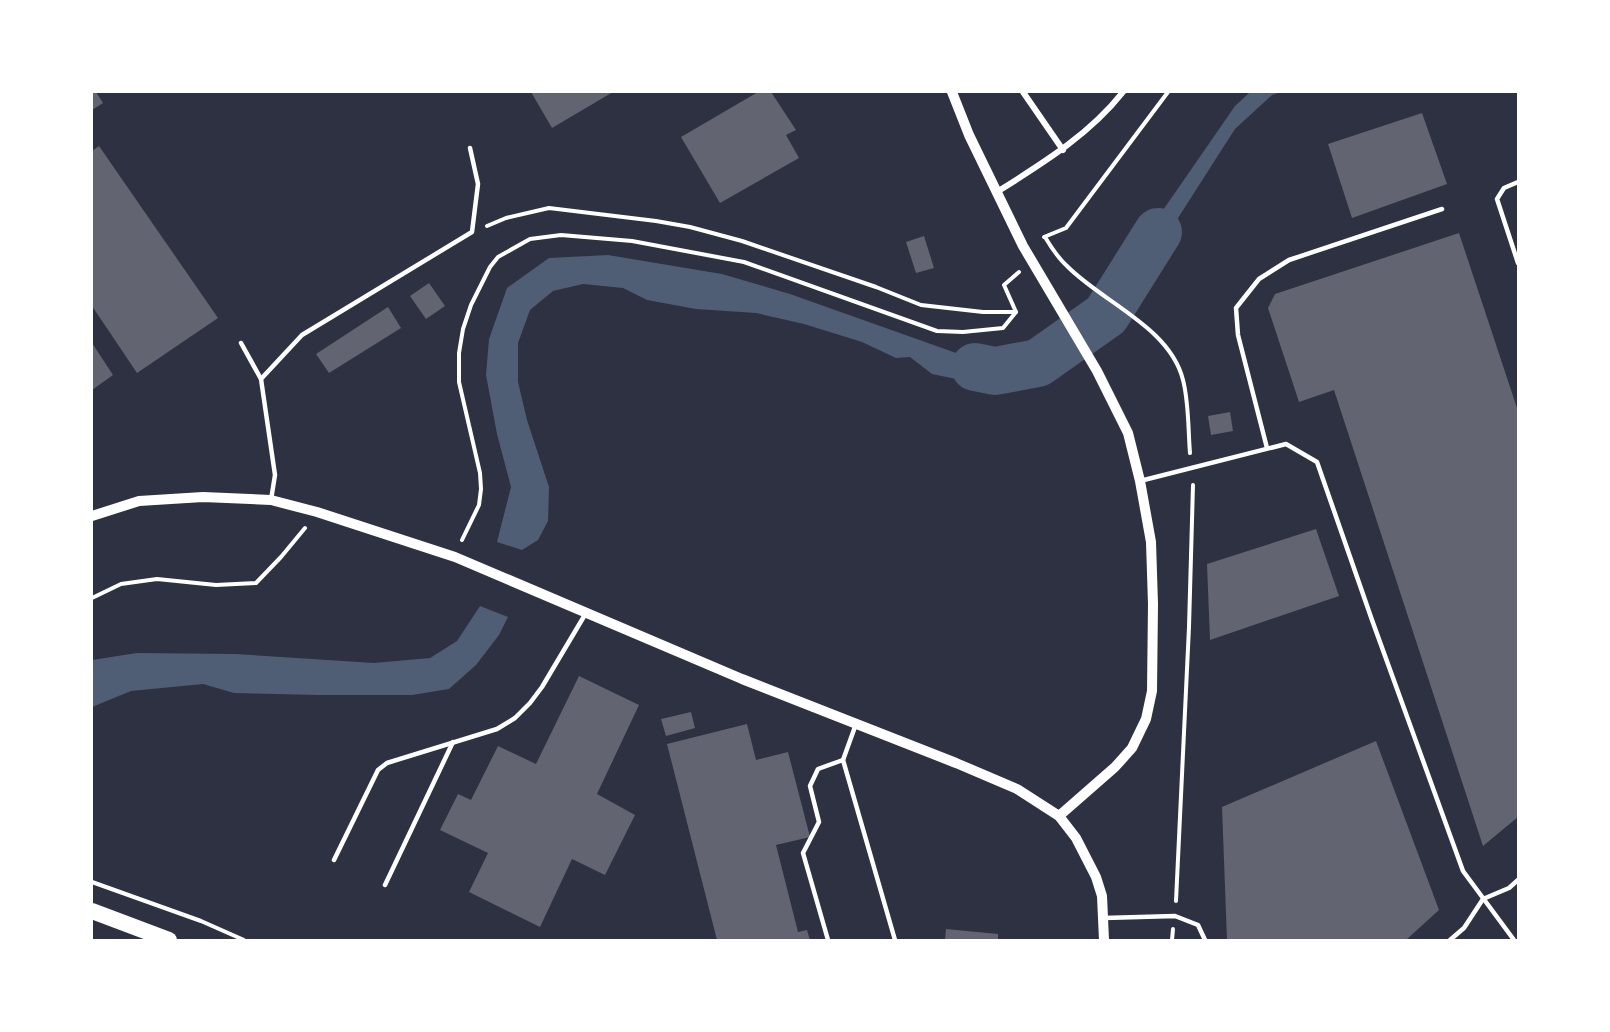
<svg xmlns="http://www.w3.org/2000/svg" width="1610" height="1032" font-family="'Sofia Sans Condensed',sans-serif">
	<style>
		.water { fill: #4f5d75 }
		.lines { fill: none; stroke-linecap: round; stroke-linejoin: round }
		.river { stroke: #4f5d75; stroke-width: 48 }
		.building { fill: #626471 }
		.path { stroke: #fff; stroke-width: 4 }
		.service { stroke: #fff; stroke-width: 4.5 }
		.minor { stroke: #fff; stroke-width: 6 }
		.tertiary { stroke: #fff; stroke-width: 10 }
		.trunk { stroke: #fff; stroke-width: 16 }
	</style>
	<rect width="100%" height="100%" fill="#2d3142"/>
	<g class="water">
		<path d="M1250,92H1281L1272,95L1235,129L1146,268L1132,293L1115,283L1143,239L1235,106Z"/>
		<path d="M608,255L722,274L790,294L959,354L999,360L1030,350L1052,376L1027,382L956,379L932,374L910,357L896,358L862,342L804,324L756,313L696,309L647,300L623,288L583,284L553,291L530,310L518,343V382L527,420L549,487L548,521L538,540L522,550L497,542L511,487L497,434L486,375L489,339L507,288L549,258Z"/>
		<path d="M480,606L508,617L499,635L476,665L449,689L412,695H318L234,693L203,684L131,691L92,707V660L137,653L236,654L374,663L430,658L457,641Z"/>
	</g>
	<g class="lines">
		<path class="river" d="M975,367L995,371L1038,363L1106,315L1158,232"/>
	</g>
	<g class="building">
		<path d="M92,92H96L103,103L92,110Z"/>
		<path d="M531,92H613L552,128Z"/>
		<path d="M758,92H771L796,130L786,135L799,158L720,203L681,137Z"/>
		<path d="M1422,113L1447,184L1352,218L1328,144Z"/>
		<path d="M99,146L218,318L137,373L92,306V151Z"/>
		<path d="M1459,233L1518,411V817L1483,846L1334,390L1299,402L1268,308L1275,294Z"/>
		<path d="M924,236L934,268L916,273L906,242Z"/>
		<path d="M429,283L445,306L426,319L410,296Z"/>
		<path d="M388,307L401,328L329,373L316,354Z"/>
		<path d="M92,343L113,375L92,390Z"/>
		<path d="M1230,412L1233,431L1211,435L1208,416Z"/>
		<path d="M1316,529L1339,596L1210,640L1207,564Z"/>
		<path d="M579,676L639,705L597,794L635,815L605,875L572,859L540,927L469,892L488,853L440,830L458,794L471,800L498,746L536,764Z"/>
		<path d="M691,712L695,728L666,736L661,719Z"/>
		<path d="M747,724L756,760L788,752L810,837L776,845L798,932L807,930L810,940H717L667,744Z"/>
		<path d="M1376,741L1439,910L1406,940H1227L1222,807Z"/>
		<path d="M946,929L998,934V940H945Z"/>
	</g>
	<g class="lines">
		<g class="path">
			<path d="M487,226L506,218L549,208L656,221L690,227L742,241L876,287L921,305L983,312H1016"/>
			<path d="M1044,237L1066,228L1168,92"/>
			<path d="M1045,237C1051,247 1058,258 1067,266C1102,302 1170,327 1183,380C1189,403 1188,429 1190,453"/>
			<path d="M462,540L479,505L481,489L480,473L459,382V353L463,329L471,305L490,267L498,257L530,239L561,235L632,241L744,262L937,331L963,332L1003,328L1016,312L1004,285L1019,272"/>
			<path d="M92,598L121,584L157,579L216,585L256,583L281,557L305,528"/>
			<path d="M92,882L201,921L244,940"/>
			<path d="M1176,901L1189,627L1193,485"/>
			<path d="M1172,940L1173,929"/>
		</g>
		<g class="service">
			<path d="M1518,182L1504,188L1497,199L1518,263"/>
			<path d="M241,343L261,379L275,475L271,500"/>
			<path d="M261,379L302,335L472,232L478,184L470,148"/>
			<path d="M1267,448L1238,335L1236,308L1259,279L1289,260L1442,209"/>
			<path d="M1140,481L1286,444L1317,462L1372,620L1463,871L1514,940"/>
			<path d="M856,724L843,760L895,940"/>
			<path d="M334,860L378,770L387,763L497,729L515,718L530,703L542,687L586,613"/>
			<path d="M385,885L453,742"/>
			<path d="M1104,918L1175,916L1198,925L1205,940"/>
			<path d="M828,940L803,853L819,822L810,786L818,769L843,760"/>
			<path d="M1450,940L1464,928L1483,899L1509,888L1518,880"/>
		</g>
		<g class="minor">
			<path d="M1023,92L1063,150"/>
			<path d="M997,192C1043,163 1089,135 1123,92"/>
		</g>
		<g class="tertiary">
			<path d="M952,92L969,135L1023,246L1097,371L1128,433L1140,481L1151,542L1153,604L1152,691L1146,719L1132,748L1115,767L1059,816"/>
			<path d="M92,516L139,501L203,497L271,500L317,512L455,557L742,679L956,763L1017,789L1059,816L1076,838L1096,877L1102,896L1104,940"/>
		</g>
		<path class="trunk" d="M92,911L169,940"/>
	</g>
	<rect width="1610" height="1032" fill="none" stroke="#ffffff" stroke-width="186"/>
</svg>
